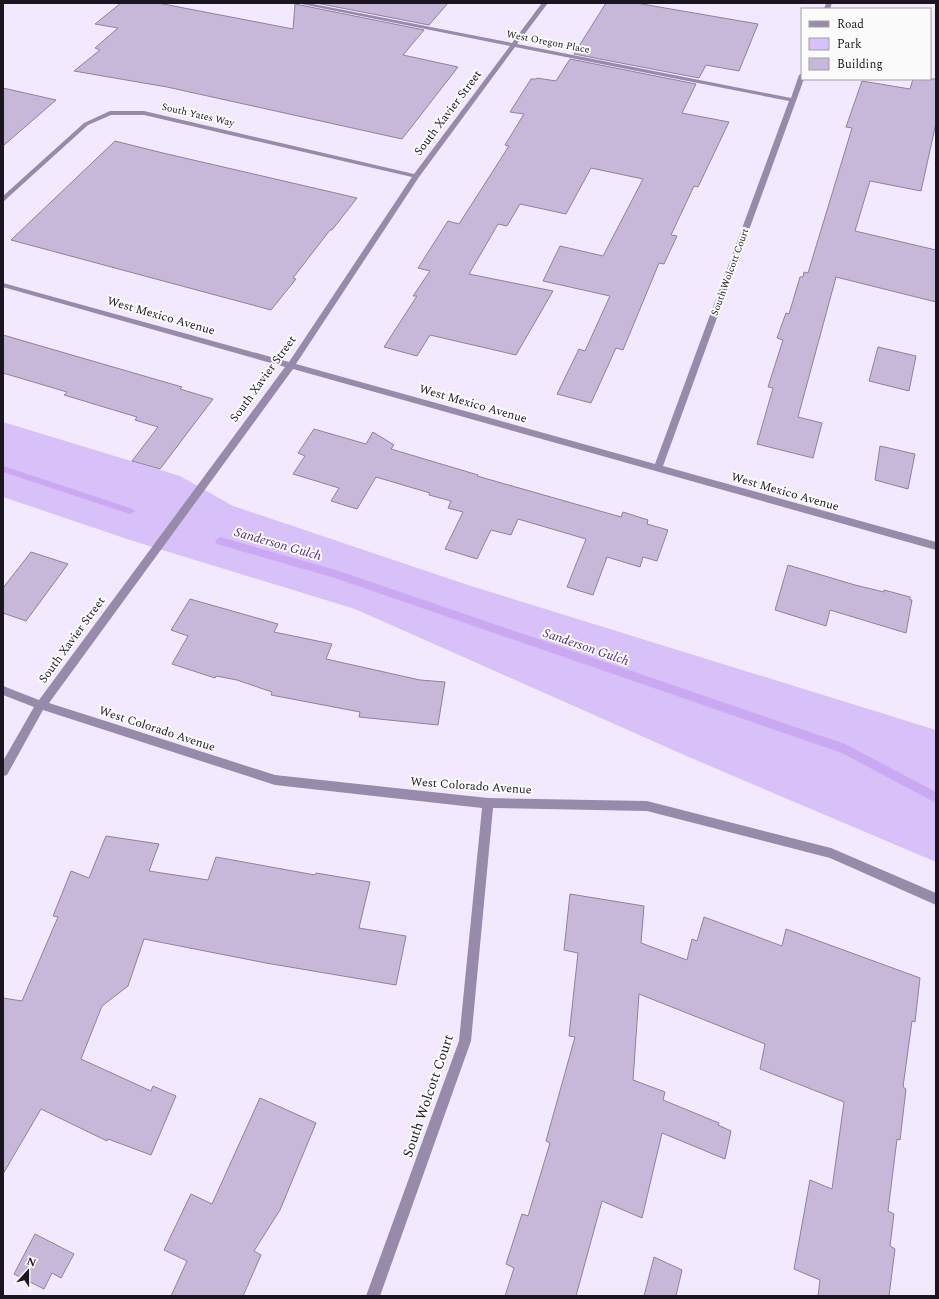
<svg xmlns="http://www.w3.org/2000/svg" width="939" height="1299" font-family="Spectral,serif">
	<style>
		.green { fill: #d8c0f8 }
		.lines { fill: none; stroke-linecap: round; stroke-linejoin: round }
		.stream { fill: #caa8f2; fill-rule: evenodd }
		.building { fill: #c7b8da; stroke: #8e81a0 }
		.street { fill: #988aaa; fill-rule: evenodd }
		.labels { text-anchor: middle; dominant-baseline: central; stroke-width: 4; stroke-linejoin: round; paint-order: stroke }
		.far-street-label { font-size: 10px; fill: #1a1521; stroke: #fbfbfb }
		.street-label { font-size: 12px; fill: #1a1521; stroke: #fbfbfb }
		.water-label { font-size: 13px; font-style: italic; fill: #54277c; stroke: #fbfbfb }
		.near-street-label { font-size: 14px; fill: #1a1521; stroke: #fbfbfb }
	</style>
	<rect width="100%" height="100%" fill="#f2e9fe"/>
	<path class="green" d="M3,422L180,476L233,506L471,586L936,730V862L691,758L355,609L130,540L3,497Z"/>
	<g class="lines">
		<g class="stream">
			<path d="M3,466L133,509L135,511L130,514L3,472Z"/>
			<path d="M220,537L336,570L845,744L936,792V803L842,753L335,578L217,544L215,541Z"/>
		</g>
	</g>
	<g class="building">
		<path d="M121,3H158L293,29L295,4L424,30L403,55L458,67L402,139L167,87L74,71L100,50L95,48L118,28L95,24Z"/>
		<path d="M316,3H448L429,25Z"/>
		<path d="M606,3H636L758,24L739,71L706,65L699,78L574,54Z"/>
		<path d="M570,59L696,84L682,113L729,122L698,187L694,186L671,235L677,236L664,264L659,263L623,350L616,348L591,403L557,394L579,349L585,351L610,296L543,281L560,246L603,256L643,179L591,168L566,214L520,204L507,226L498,224L469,274L553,291L516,355L430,335L417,356L384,347L417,296H413L430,271L418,268L448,221L459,224L509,146L505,145L524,114L510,112L531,79H536L537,78L556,81Z"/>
		<path d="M913,79H936V123L921,191L870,181L855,231L936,250V302L836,277L798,417L822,423L813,458L757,444L773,388L768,387L783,340L777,338L786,313L789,314L800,277H803L804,272L808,273L852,128L846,127L862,81L910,89Z"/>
		<path d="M3,88L56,100L3,146Z"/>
		<path d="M115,141L163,153L357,198L332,230H330L293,278L296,279L271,310L11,240Z"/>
		<path d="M3,335L182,387L180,389L213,399L160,469L132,461L158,427L135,420L137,417L64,395L67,392L3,373Z"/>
		<path d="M878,347L916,356L909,391L869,381Z"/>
		<path d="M314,429L366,444L373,432L394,445L391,449L478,475L477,476L621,517L623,512L648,520L647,524L668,530L657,561L643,557L640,567L607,557L593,595L567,587L586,539L518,519L511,535L491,530L477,559L445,549L463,512L448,508L451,501L429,495L430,493L376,477L357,509L331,501L339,488L293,474L305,456L298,453Z"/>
		<path d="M880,446L915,454L908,489L875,480Z"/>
		<path d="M31,552L68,564L26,621L3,613V588Z"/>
		<path d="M788,565L855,585L884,592V590L910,597V600H912L906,633L830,610L826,626L775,610Z"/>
		<path d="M190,599L278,624L274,632L332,644L326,659L420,680L445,682L438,725L359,717L360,712L271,695L272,692L237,680L216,676L215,678L172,664L188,636L171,630Z"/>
		<path d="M106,836L159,844L149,871L208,880L216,857L315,875L316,873L370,882L359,928L406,936L396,985L266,963L144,939L128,986L102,1006L81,1059L151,1091L153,1086L176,1096L151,1155L108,1139L107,1141L41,1109L3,1174V998L22,1001L58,917L53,916L71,871L89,878Z"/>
		<path d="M570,894L644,906L641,943L687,960L692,939L697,941L704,917L782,946L786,929L920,978L915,1022L912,1021L903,1087L906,1089L900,1140L897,1139L888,1211L894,1214L890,1246L895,1249L889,1296H818L820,1280L794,1269L810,1180L832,1189L844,1102L760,1069L765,1044L639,994L633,1080L665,1092L663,1100L719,1123L718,1125L731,1131L725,1159L662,1133L642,1218L602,1201L576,1296H505L514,1268L506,1264L522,1214L528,1216L550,1143L546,1141L575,1037L569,1036L578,953L564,950Z"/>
		<path d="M260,1098L316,1123L280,1210L254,1251L261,1255L243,1296H171L187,1261L164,1250L191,1194L212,1204Z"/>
		<path d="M35,1234L74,1254L61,1278L52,1273L44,1289L14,1274Z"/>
		<path d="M654,1257L682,1270L676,1296H644Z"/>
	</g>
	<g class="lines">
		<g class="street">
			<path d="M296,3H308L512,43L542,3H548L517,44L791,98L799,75L802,73V79H804L663,466L936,542V550L293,369L49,703L275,775L488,798L647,801L831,848L936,893V905L830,858L647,811L493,808L471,1041L380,1296H366L459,1041L482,808L275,785L43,710L7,775L3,776V761L34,707L3,695V686L39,700L285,367L3,287V283L289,362L412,177L144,115H111L88,125L3,202V196L84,123L110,111H144L414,174L510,46ZM515,47L789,101L655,464L296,364L419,177Z"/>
			<path d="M826,3H832L830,9H824Z"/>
		</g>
	</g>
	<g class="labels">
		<g class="far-street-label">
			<text transform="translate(548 42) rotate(11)">West Oregon Place</text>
			<text transform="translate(198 115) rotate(13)">South Yates Way</text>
			<text transform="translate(730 272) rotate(-70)">South Wolcott Court</text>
		</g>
		<g class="street-label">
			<text transform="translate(448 113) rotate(-53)">South Xavier Street</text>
			<text transform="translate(161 316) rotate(16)">West Mexico Avenue</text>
			<text transform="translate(263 379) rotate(-54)">South Xavier Street</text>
			<text transform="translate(473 404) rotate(16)">West Mexico Avenue</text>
			<text transform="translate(785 492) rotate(16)">West Mexico Avenue</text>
			<text transform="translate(72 640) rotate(-54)">South Xavier Street</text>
			<text transform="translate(157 729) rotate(18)">West Colorado Avenue</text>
			<text transform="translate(471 786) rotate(4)">West Colorado Avenue</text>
		</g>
		<g class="water-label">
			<text transform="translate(278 544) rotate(16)">Sanderson Gulch</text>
			<text transform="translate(586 647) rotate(19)">Sanderson Gulch</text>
		</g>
		<g class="near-street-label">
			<text transform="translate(428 1096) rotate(-71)">South Wolcott Court</text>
		</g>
	</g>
	<rect width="939" height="1299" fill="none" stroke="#1a1521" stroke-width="8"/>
	<rect x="801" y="8" width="130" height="72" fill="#fbfbfb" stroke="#a19fa4"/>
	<rect x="809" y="21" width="20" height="6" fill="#988aaa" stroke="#a19fa4"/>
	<text x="837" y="28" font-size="12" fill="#1a1521">Road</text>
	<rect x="809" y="38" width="20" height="12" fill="#d8c0f8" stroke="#a19fa4"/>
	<text x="837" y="48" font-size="12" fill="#1a1521">Park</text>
	<rect x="809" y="58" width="20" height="12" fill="#c7b8da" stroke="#a19fa4"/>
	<text x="837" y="68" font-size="12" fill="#1a1521">Building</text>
	<g transform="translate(28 1271) rotate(21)" stroke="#fbfbfb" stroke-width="3" paint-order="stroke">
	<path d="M0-3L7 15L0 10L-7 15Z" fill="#1a1521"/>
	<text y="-6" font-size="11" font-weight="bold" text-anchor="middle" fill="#1a1521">N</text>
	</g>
</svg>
